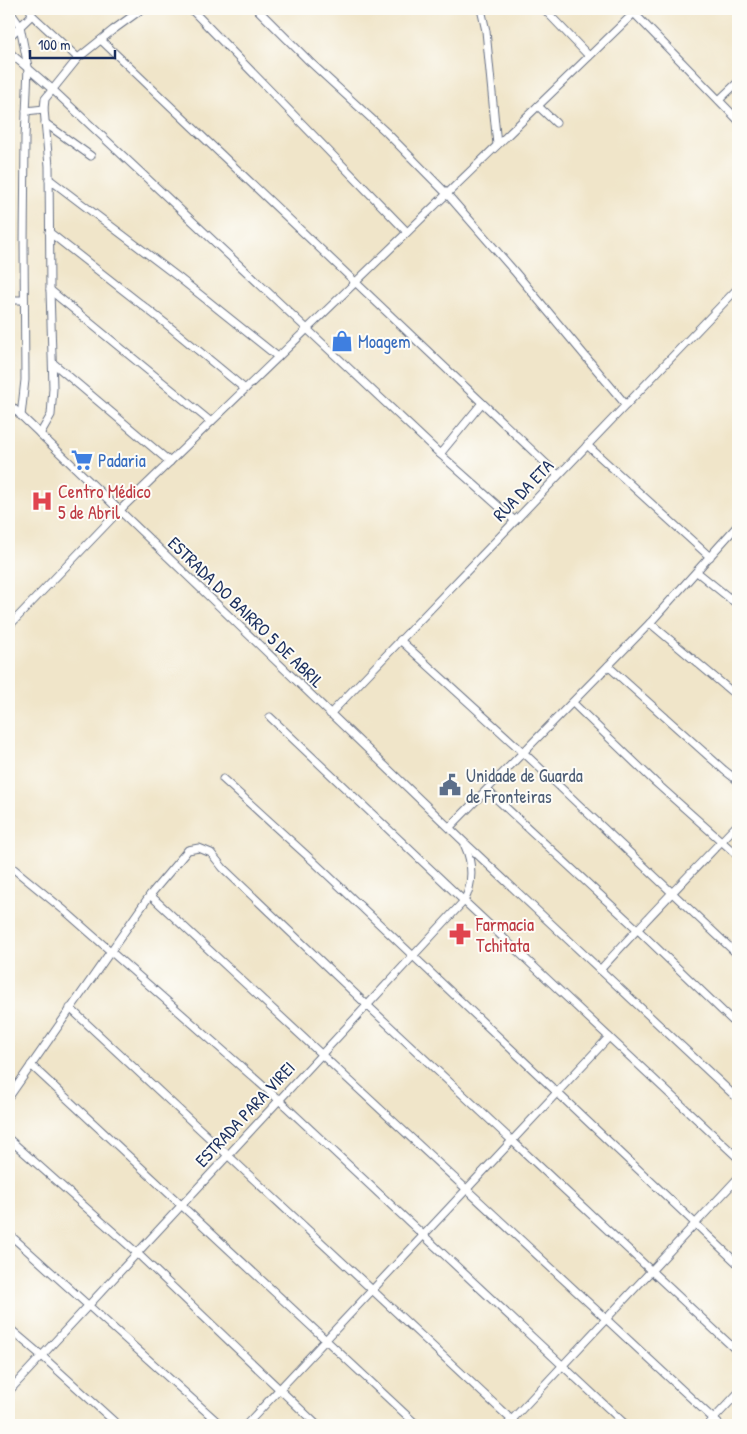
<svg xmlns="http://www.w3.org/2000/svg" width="747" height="1434" font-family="'Patrick Hand',sans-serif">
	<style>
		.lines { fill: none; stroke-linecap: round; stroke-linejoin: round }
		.minor-casing { stroke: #666f83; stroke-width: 9 }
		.minor { stroke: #fff; stroke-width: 7 }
		.labels { text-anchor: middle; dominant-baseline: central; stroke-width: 4; stroke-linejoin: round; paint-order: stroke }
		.shop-label { font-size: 18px; fill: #366cbe; stroke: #fdfcf7; text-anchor: start }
		.street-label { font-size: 18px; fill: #1b2f5e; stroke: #fdfcf7 }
		.health-label { font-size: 18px; fill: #be3a42; stroke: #fdfcf7; text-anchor: start }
		.service-label { font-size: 18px; fill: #4e5e75; stroke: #fdfcf7; text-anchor: start }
	</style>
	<rect width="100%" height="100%" fill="#fdfcf7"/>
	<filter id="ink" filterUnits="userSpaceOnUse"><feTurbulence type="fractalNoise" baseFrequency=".02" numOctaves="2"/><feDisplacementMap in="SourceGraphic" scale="10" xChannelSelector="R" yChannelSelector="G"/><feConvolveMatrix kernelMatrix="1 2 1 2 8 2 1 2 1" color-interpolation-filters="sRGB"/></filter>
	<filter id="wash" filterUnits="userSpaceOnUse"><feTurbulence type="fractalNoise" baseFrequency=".0096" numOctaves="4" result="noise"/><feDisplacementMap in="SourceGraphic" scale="20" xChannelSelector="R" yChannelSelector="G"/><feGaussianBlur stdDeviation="1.12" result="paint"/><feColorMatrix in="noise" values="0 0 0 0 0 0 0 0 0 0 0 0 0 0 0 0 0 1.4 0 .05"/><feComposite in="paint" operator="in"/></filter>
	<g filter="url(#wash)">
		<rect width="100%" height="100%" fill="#f0e5c9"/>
	</g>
	<g filter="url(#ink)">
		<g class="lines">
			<g class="minor-casing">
				<g id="minor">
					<path d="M30,9L32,15L78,58"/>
					<path d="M191,9L407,232"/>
					<path d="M257,9L309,61L386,132L447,194L515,272L626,405"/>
					<path d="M481,9L486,31L497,145"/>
					<path d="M544,9L589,56"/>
					<path d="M630,9L738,120"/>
					<path d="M9,10L20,26L28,67L25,138L24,245L25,380L21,416"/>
					<path d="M9,37L32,15"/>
					<path d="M101,40L558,475"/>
					<path d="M9,52L52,89L440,454L515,521"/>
					<path d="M719,100L738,82"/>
					<path d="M538,106L556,123"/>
					<path d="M26,111L44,109"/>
					<path d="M45,123L91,156"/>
					<path d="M49,179L178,277L278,357"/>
					<path d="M49,232L165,323L245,389"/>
					<path d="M50,290L211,422"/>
					<path d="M9,300H24"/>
					<path d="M53,363L170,462"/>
					<path d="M9,404L463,841L738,1099"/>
					<path d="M40,434L51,415L53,388L50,290L49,166L44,109L45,99L78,58L113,30L142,9"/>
					<path d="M587,445L710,557"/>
					<path d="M440,454L482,403"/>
					<path d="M697,572L738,605"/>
					<path d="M730,599L738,591"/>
					<path d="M650,623L738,697"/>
					<path d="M9,626L120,510L634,13"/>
					<path d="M400,640L524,753L738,955"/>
					<path d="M608,666L724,770L738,781"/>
					<path d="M573,703L655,782L738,856"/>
					<path d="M330,714L738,288"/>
					<path d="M270,717L464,901L738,1158"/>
					<path d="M223,779L314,862L738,1264"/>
					<path d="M487,790L637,929L738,1026"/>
					<path d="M450,827L650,623L738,525"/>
					<path d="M9,865L65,911L279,1100L626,1425"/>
					<path d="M150,895L720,1425"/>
					<path d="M600,970C645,920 692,872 738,824"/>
					<path d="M70,1008L517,1425"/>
					<path d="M31,1065L417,1425"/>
					<path d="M9,1097L150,895L188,850L199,848L211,853L223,868L367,1005L738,1352"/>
					<path d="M9,1139L137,1253L317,1425"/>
					<path d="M9,1234L221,1425"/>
					<path d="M9,1328L42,1356L118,1425"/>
					<path d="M9,1396L10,1390L464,901C473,885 473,863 465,846"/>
					<path d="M246,1425L609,1037"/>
					<path d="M507,1425L738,1178"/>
					<path d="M708,1425L738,1393"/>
				</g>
			</g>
			<use href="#minor" class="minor"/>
		</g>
	</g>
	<defs>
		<g id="shop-bare" transform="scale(1.725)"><path d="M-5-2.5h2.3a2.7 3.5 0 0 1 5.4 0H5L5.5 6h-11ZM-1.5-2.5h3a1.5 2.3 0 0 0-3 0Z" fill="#3f7fe0" stroke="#fdfcf7" stroke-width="2.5" paint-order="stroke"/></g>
		<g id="supermarket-bare" transform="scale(1.725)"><path d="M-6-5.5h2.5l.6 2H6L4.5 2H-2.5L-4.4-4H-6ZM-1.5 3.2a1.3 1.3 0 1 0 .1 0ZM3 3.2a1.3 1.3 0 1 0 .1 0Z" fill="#3f7fe0" stroke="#fdfcf7" stroke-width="2.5" paint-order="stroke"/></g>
		<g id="hospital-bare" transform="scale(1.725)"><path d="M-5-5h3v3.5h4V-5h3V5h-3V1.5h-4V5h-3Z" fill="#e0444e" stroke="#fdfcf7" stroke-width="2.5" paint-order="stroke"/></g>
		<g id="civic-bare" transform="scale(1.725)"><path d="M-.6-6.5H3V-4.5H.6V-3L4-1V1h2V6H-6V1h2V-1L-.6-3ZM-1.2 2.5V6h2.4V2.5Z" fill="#5c6f8a" stroke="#fdfcf7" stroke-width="2.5" paint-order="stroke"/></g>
		<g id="pharmacy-bare" transform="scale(1.725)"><path d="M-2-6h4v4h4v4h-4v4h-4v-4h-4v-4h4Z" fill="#e0444e" stroke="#fdfcf7" stroke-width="2.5" paint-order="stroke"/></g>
	</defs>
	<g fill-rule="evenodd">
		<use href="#shop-bare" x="342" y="341"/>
		<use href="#supermarket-bare" x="82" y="460"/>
		<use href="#hospital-bare" x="42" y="501"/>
		<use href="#civic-bare" x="450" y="785"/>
		<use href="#pharmacy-bare" x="460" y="934"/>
	</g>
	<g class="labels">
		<g class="shop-label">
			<text x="358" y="341">Moagem</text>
			<text x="98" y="460">Padaria</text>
		</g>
		<g class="street-label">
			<text transform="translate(523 490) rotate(-46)">RUA DA ETA</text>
			<text transform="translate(246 612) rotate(44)">ESTRADA DO BAIRRO 5 DE ABRIL</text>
			<text transform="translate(245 1114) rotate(-47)">ESTRADA PARA VIREI</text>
		</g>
		<g class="health-label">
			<text x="58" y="491">Centro Médico<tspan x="58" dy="21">5 de Abril</tspan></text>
			<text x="476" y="924">Farmacia<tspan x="476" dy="21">Tchitata</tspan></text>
		</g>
		<g class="service-label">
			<text x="466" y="775">Unidade de Guarda<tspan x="466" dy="21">de Fronteiras</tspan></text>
		</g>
	</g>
	<rect width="747" height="1434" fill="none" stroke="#fdfcf7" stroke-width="30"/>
	<path d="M30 50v8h85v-8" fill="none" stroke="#1b2f5e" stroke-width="2.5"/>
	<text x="38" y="50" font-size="15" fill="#1b2f5e" stroke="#fdfcf7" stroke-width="4" paint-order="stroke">100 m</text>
</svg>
